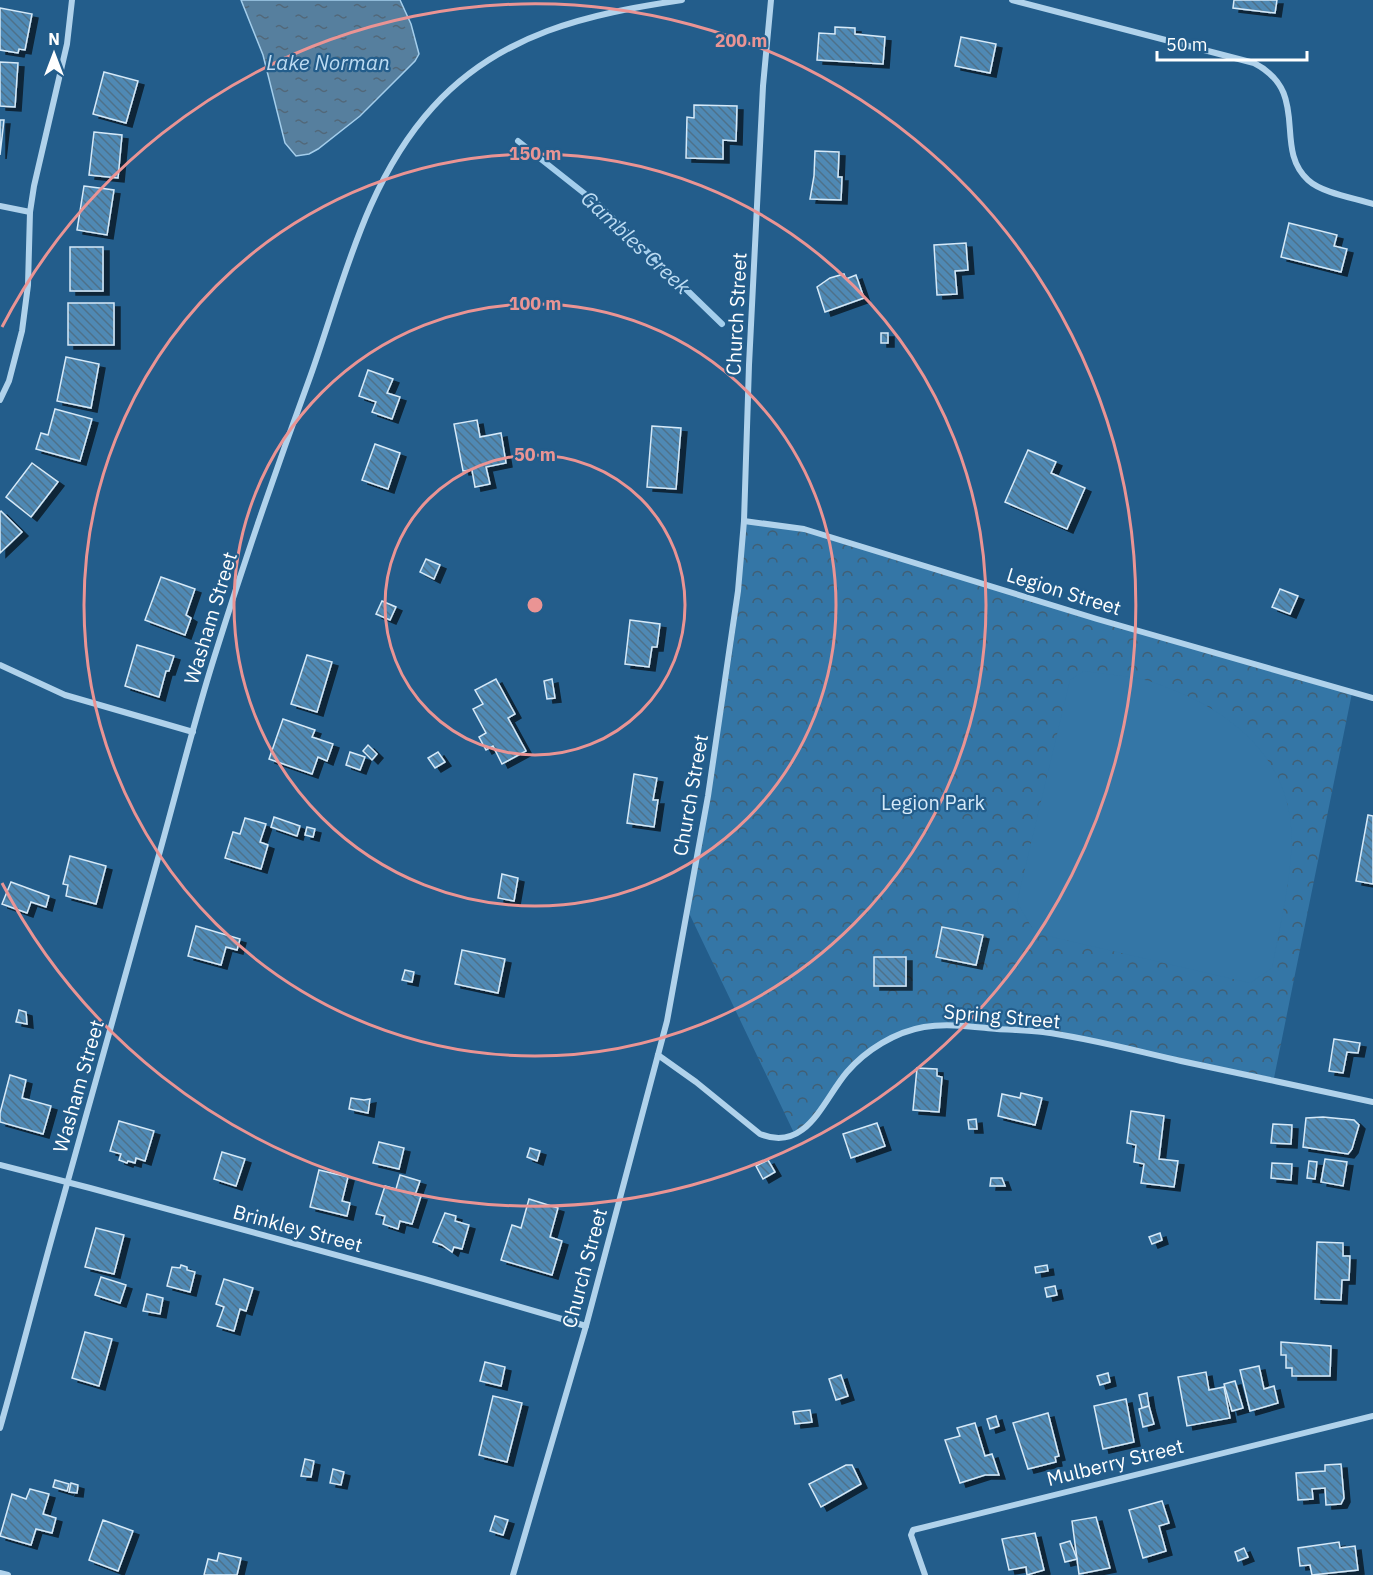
<svg xmlns="http://www.w3.org/2000/svg" width="1373" height="1575" font-family="'IBM Plex Sans',sans-serif">
	<style>
		.forest { fill: url(#forest-crowns) }
		.garden { fill: #3476a6 }
		.water { fill: url(#water-ripples); stroke: #a4ceec; stroke-width: 1.5 }
		.lines { fill: none; stroke-linecap: round; stroke-linejoin: round }
		.stream { stroke: #a4ceec; stroke-width: 6 }
		.building { fill: url(#building-back-hatch); stroke: #d5e9f8; stroke-width: 1.5; filter: url(#shadow) }
		.minor { stroke: #b0d2eb; stroke-width: 6 }
		.ring { fill: none; stroke: #ea9494; stroke-width: 3 }
		.labels { text-anchor: middle; dominant-baseline: central; stroke-width: 4.5; stroke-linejoin: round; paint-order: stroke }
		.street-label { font-size: 20px; fill: #fff; stroke: #235d8b }
		.park-label { font-size: 20px; fill: #d5e9f8; stroke: #235d8b }
		.water-label { font-size: 21px; font-style: italic; fill: #bcdbf2; stroke: #235d8b }
		.centre { fill: #ea9494; stroke: #235d8b; stroke-width: 3 }
		.ring-label { font-size: 18px; text-anchor: middle; font-weight: bold; fill: #ea9494; stroke: #235d8b; stroke-width: 4.5; stroke-linejoin: round; paint-order: stroke }
	</style>
	<defs>
		<pattern id="forest-crowns" width="20" height="18" patternUnits="userSpaceOnUse" patternTransform="scale(1.5)"><rect width="20" height="18" fill="#3476a6"/><path d="M2 6a3 3 0 1 1 6 0M12 15a3 3 0 1 1 6 0" fill="none" stroke="#415f74"/></pattern>
		<pattern id="water-ripples" width="26" height="14" patternUnits="userSpaceOnUse" patternTransform="scale(1.5)"><rect width="26" height="14" fill="#567f9e"/><path d="M2 4q2-2 4 0t4 0M15 11q2-2 4 0t4 0" fill="none" stroke="#526879"/></pattern>
		<pattern id="building-back-hatch" width="6" height="6" patternUnits="userSpaceOnUse" patternTransform="scale(1.5)"><rect width="6" height="6" fill="#5089b4"/><path d="M-1 5l2 2M0 0l6 6M5-1l2 2" fill="none" stroke="#4e718a"/></pattern>
		<filter id="shadow"><feDropShadow dx="6" dy="4" stdDeviation="0" flood-color="#0009"/></filter>
	</defs>
	<rect width="100%" height="100%" fill="#235d8b"/>
	<path class="forest" d="M745,522L804,530L1352,693L1274,1078L1043,1031L923,1026L864,1054L808,1124L794,1133L689,913L732,655L741,588Z"/>
	<path class="garden" d="M1084,671C1106,675 1131,675 1152,682C1233,709 1299,762 1291,855C1288,893 1279,931 1272,968L1250,983L1035,933L1017,902L1070,680Z"/>
	<path class="water" d="M241,0H400L411,24L419,54L415,61L360,116L318,149L309,154L296,156L285,143L263,55Z"/>
	<g class="lines">
		<path class="stream" d="M518,141L599,205L722,324"/>
	</g>
	<g class="building">
		<path d="M1234,0H1277L1275,13L1233,8Z"/>
		<path d="M0,8L32,14L25,50L19,49L18,53L0,50Z"/>
		<path d="M835,27L855,28V34L885,37L883,64L817,60L819,33L835,34Z"/>
		<path d="M961,37L996,44L990,73L955,66Z"/>
		<path d="M0,62L18,63L15,107L0,106Z"/>
		<path d="M104,72L138,81L126,123L93,114Z"/>
		<path d="M694,105L737,106L736,141L723,140V159L686,158L687,117L694,118Z"/>
		<path d="M0,120H4L0,155Z"/>
		<path d="M94,132L122,135L118,178L89,175Z"/>
		<path d="M815,151L839,152L838,177H842L841,200L810,199L814,176Z"/>
		<path d="M84,186L114,190L107,235L77,230Z"/>
		<path d="M1289,223L1337,235L1334,246L1347,249L1341,272L1281,257Z"/>
		<path d="M966,243L968,270L955,271L957,294L937,295L934,245Z"/>
		<rect x="70" y="247" width="33" height="44"/>
		<path d="M844,274L846,279L856,275L864,298L825,312L817,287L830,278Z"/>
		<rect x="68" y="303" width="46" height="42"/>
		<rect x="881" y="333" width="7" height="10"/>
		<path d="M66,357L99,364L91,408L57,401Z"/>
		<path d="M368,370L393,379L387,393L400,397L392,419L372,412L376,402L359,396Z"/>
		<path d="M55,409L92,419L80,461L36,449L41,433L48,435Z"/>
		<path d="M477,420L480,437L501,433L506,463L486,467L490,484L475,487L472,470L463,471L454,424Z"/>
		<path d="M652,426L681,428L676,489L647,487Z"/>
		<path d="M375,444L400,453L388,489L362,480Z"/>
		<path d="M1028,450L1056,462L1051,473L1085,488L1067,529L1005,502Z"/>
		<path d="M32,463L58,482L31,517L6,497Z"/>
		<path d="M1,511L22,532L0,553V512Z"/>
		<path d="M426,559L440,565L434,579L420,572Z"/>
		<path d="M161,577L195,589L186,615L191,618L185,635L145,620Z"/>
		<path d="M1280,589L1298,596L1290,614L1272,607Z"/>
		<path d="M382,601L396,607L390,620L376,614Z"/>
		<path d="M630,620L660,624L657,647H652L649,667L625,664Z"/>
		<path d="M137,645L174,656L169,671H166L159,697L125,686Z"/>
		<path d="M307,655L332,662L317,712L291,704Z"/>
		<path d="M496,679L515,714L508,718L526,751L502,764L493,746L486,750L479,737L486,733L473,709L483,704L475,690Z"/>
		<path d="M552,679L555,698L547,699L544,681Z"/>
		<path d="M283,719L315,730L312,737L333,744L327,761L318,757L312,774L269,759Z"/>
		<path d="M368,745L377,754L372,760L363,751Z"/>
		<path d="M350,752L365,757L360,770L346,765Z"/>
		<path d="M438,752L445,762L435,768L428,758Z"/>
		<path d="M634,774L657,778L653,800H658L654,827L627,823Z"/>
		<path d="M1368,815L1373,816V884L1356,881Z"/>
		<path d="M274,817L300,826L297,836L271,827Z"/>
		<path d="M245,818L266,824L260,842L268,845L261,869L225,858L233,832L240,834Z"/>
		<path d="M307,827L315,829L313,837L305,835Z"/>
		<path d="M70,856L106,866L96,904L66,896L68,885L63,884Z"/>
		<path d="M502,874L518,878L514,901L498,898Z"/>
		<path d="M11,882L49,896L46,907L31,902L27,913L2,904Z"/>
		<path d="M196,926L240,939L237,950L226,947L221,965L188,956Z"/>
		<path d="M942,927L983,935L976,965L936,957Z"/>
		<path d="M462,950L505,959L498,993L455,984Z"/>
		<rect x="874" y="957" width="32" height="29"/>
		<path d="M405,970L414,972L412,982L402,980Z"/>
		<path d="M19,1010L26,1012L27,1024L16,1022Z"/>
		<path d="M1334,1039L1360,1043L1358,1053L1347,1052L1343,1073L1329,1071Z"/>
		<path d="M917,1068L937,1069V1076L942,1077L939,1112L913,1110Z"/>
		<path d="M10,1075L26,1080L22,1098L51,1106L43,1134L0,1122V1113Z"/>
		<path d="M1021,1093L1042,1098L1035,1125L998,1116L1002,1094L1020,1098Z"/>
		<path d="M351,1098L364,1100L370,1099L368,1113L349,1109Z"/>
		<path d="M1131,1111L1164,1116L1159,1159L1178,1161L1174,1187L1141,1183L1144,1164L1134,1162L1136,1145L1127,1143Z"/>
		<path d="M1323,1117L1354,1120L1359,1125L1352,1149L1348,1154L1303,1147L1306,1118Z"/>
		<path d="M976,1119L977,1129H969L968,1120Z"/>
		<path d="M119,1121L154,1131L145,1161L136,1158L135,1163L128,1161L127,1163L119,1160L121,1154L110,1151Z"/>
		<path d="M877,1123L885,1146L851,1158L843,1134Z"/>
		<path d="M1273,1124L1292,1125L1291,1144L1271,1143Z"/>
		<path d="M379,1142L404,1148L399,1169L373,1163Z"/>
		<path d="M530,1148L540,1151L537,1161L527,1157Z"/>
		<path d="M222,1152L245,1159L236,1186L214,1179Z"/>
		<path d="M1325,1159L1347,1162L1343,1186L1321,1182Z"/>
		<path d="M768,1160L775,1172L763,1179L756,1166Z"/>
		<path d="M1309,1161L1317,1162L1315,1179L1307,1178Z"/>
		<path d="M1272,1163L1292,1164L1291,1180L1271,1178Z"/>
		<path d="M319,1170L348,1177L342,1201L350,1203L347,1216L310,1207Z"/>
		<path d="M400,1175L420,1181L415,1195L421,1196L412,1224L400,1221L398,1229L383,1224L385,1216L376,1214L385,1186L396,1189Z"/>
		<path d="M991,1178H1002L1005,1186H990Z"/>
		<path d="M529,1199L558,1208L550,1237L562,1241L552,1275L501,1260L512,1225L521,1228Z"/>
		<path d="M445,1213L456,1216L455,1221L469,1225L462,1249L454,1247L452,1252L442,1245L433,1242Z"/>
		<path d="M96,1228L124,1235L114,1274L85,1267Z"/>
		<path d="M1160,1233L1162,1240L1152,1244L1149,1237Z"/>
		<path d="M1317,1242L1343,1243V1256H1350L1349,1280H1342L1341,1300L1315,1299Z"/>
		<path d="M181,1265L187,1267V1270L195,1272L190,1292L167,1286L172,1267L180,1268Z"/>
		<path d="M1047,1265L1048,1271L1036,1273L1035,1267Z"/>
		<path d="M101,1277L126,1285L120,1303L95,1295Z"/>
		<path d="M224,1279L253,1288L246,1311L240,1309L234,1331L217,1326L224,1307L216,1304Z"/>
		<path d="M1055,1286L1057,1295L1047,1297L1045,1288Z"/>
		<path d="M147,1294L163,1298L160,1314L143,1311Z"/>
		<path d="M85,1332L112,1339L99,1386L72,1378Z"/>
		<path d="M1281,1342L1331,1346L1330,1376H1292V1368H1286V1355H1281Z"/>
		<path d="M485,1362L505,1367L501,1386L480,1381Z"/>
		<path d="M1259,1366L1264,1389L1274,1386L1278,1403L1250,1411L1240,1370Z"/>
		<path d="M1206,1372L1209,1390L1224,1387L1230,1418L1187,1426L1178,1377Z"/>
		<path d="M1108,1373L1110,1382L1100,1385L1097,1376Z"/>
		<path d="M841,1375L848,1396L836,1400L829,1379Z"/>
		<path d="M1235,1381L1243,1408L1232,1411L1224,1384Z"/>
		<path d="M1147,1393L1149,1406L1142,1408L1139,1395Z"/>
		<path d="M493,1396L522,1403L507,1462L479,1455Z"/>
		<path d="M1126,1399L1134,1442L1103,1449L1094,1406Z"/>
		<path d="M1149,1406L1154,1424L1143,1427L1139,1409Z"/>
		<path d="M810,1410L812,1422L795,1424L793,1412Z"/>
		<path d="M1048,1413L1059,1456L1055,1457L1056,1462L1028,1469L1013,1423Z"/>
		<path d="M996,1416L999,1426L990,1429L987,1419Z"/>
		<path d="M975,1423L985,1456L992,1454L999,1475H985L960,1483L945,1440L960,1436L957,1428Z"/>
		<path d="M305,1459L314,1461L311,1477L301,1476Z"/>
		<path d="M1341,1464L1344,1498L1341,1504L1326,1505L1325,1488L1312,1489L1313,1499L1298,1500L1296,1473L1325,1471V1465Z"/>
		<path d="M846,1465H852L861,1484L821,1507L809,1484Z"/>
		<path d="M333,1469L344,1472L341,1485L330,1483Z"/>
		<path d="M55,1480L69,1484L67,1491L53,1487Z"/>
		<path d="M71,1483L78,1485L77,1493L69,1492Z"/>
		<path d="M30,1489L49,1494L43,1514L56,1518L52,1533L36,1529L31,1545L0,1536L12,1494L26,1499Z"/>
		<path d="M1162,1501L1169,1523L1159,1526L1166,1551L1143,1558L1129,1510Z"/>
		<path d="M495,1516L508,1520L503,1535L490,1531Z"/>
		<path d="M1096,1517L1110,1568L1079,1574L1072,1521Z"/>
		<path d="M103,1520L133,1531L118,1571L89,1560Z"/>
		<path d="M1035,1533L1044,1570L1027,1575L1026,1567L1009,1570L1002,1539Z"/>
		<path d="M1070,1541L1077,1559L1065,1562L1060,1544Z"/>
		<path d="M1339,1542L1340,1548L1355,1546L1358,1570L1312,1575L1310,1565L1300,1566L1298,1548Z"/>
		<path d="M1244,1548L1248,1557L1238,1561L1235,1552Z"/>
		<path d="M219,1553L241,1558L237,1575H204L208,1559L217,1561Z"/>
	</g>
	<g class="lines">
		<g class="minor">
			<path d="M1012,0L1254,63C1312,93 1272,147 1308,180C1322,193 1354,198 1373,204"/>
			<path d="M0,206L30,212"/>
			<path d="M0,400L9,381L22,331L28,285L30,212L34,186L67,44L72,0"/>
			<path d="M744,521L804,529L1097,619L1373,698"/>
			<path d="M0,665L65,695L193,732"/>
			<path d="M658,1055L696,1082L760,1134C807,1153 823,1100 847,1072C866,1050 895,1032 924,1027C948,1023 974,1027 997,1029C1012,1030 1028,1030 1043,1032C1089,1038 1136,1051 1181,1061C1245,1075 1309,1088 1373,1102"/>
			<path d="M0,1165L90,1188L424,1279L586,1326"/>
			<path d="M0,1428C21,1355 39,1282 60,1209C92,1096 124,983 155,869C175,799 192,728 214,658C243,565 275,472 309,380C343,286 364,183 433,107C500,33 588,14 682,0"/>
			<path d="M0,1573L8,1575"/>
			<path d="M513,1575L586,1326L667,1021L708,796L738,591L744,521L749,365L763,86L771,0"/>
			<path d="M925,1575L911,1535L913,1530L1373,1416"/>
		</g>
	</g>
	<g class="ring">
		<circle cx="535" cy="605" r="150"/>
		<circle cx="535" cy="605" r="301"/>
		<circle cx="535" cy="605" r="451"/>
		<path d="M2 327A601 601 0 1 1 2 883"/>
	</g>
	<g class="labels">
		<g class="street-label">
			<text transform="translate(736 314) rotate(-87)">Church Street</text>
			<text transform="translate(1064 591) rotate(17)">Legion Street</text>
			<text transform="translate(210 618) rotate(-73)">Washam Street</text>
			<text transform="translate(690 795) rotate(-80)">Church Street</text>
			<text transform="translate(1002 1016) rotate(5)">Spring Street</text>
			<text transform="translate(78 1086) rotate(-74)">Washam Street</text>
			<text transform="translate(298 1228) rotate(15)">Brinkley Street</text>
			<text transform="translate(584 1268) rotate(-75)">Church Street</text>
			<text transform="translate(1115 1462) rotate(-14)">Mulberry Street</text>
		</g>
		<g class="park-label">
			<text x="933" y="802">Legion Park</text>
		</g>
		<g class="water-label">
			<text x="328" y="62">Lake Norman</text>
			<text transform="translate(636 242) rotate(43)">Gambles Creek</text>
		</g>
	</g>
	<circle cx="535" cy="605" r="9" class="centre"/>
	<g class="ring-label">
		<text x="741" y="47">200 m</text>
		<text x="535" y="160">150 m</text>
		<text x="535" y="310">100 m</text>
		<text x="535" y="461">50 m</text>
	</g>
	<g transform="translate(54 54)" stroke="#235d8b" stroke-width="4.5" paint-order="stroke">
	<path d="M0-4.5L10 22L0 15L-10 22Z" fill="#ffffff"/>
	<text y="-9" font-size="16" font-weight="bold" text-anchor="middle" fill="#ffffff">N</text>
	</g>
	<path d="M1157 51v9h150v-9" fill="none" stroke="#ffffff" stroke-width="3"/>
	<text x="1166" y="51" font-size="18" fill="#ffffff" stroke="#235d8b" stroke-width="4.5" paint-order="stroke">50 m</text>
</svg>
